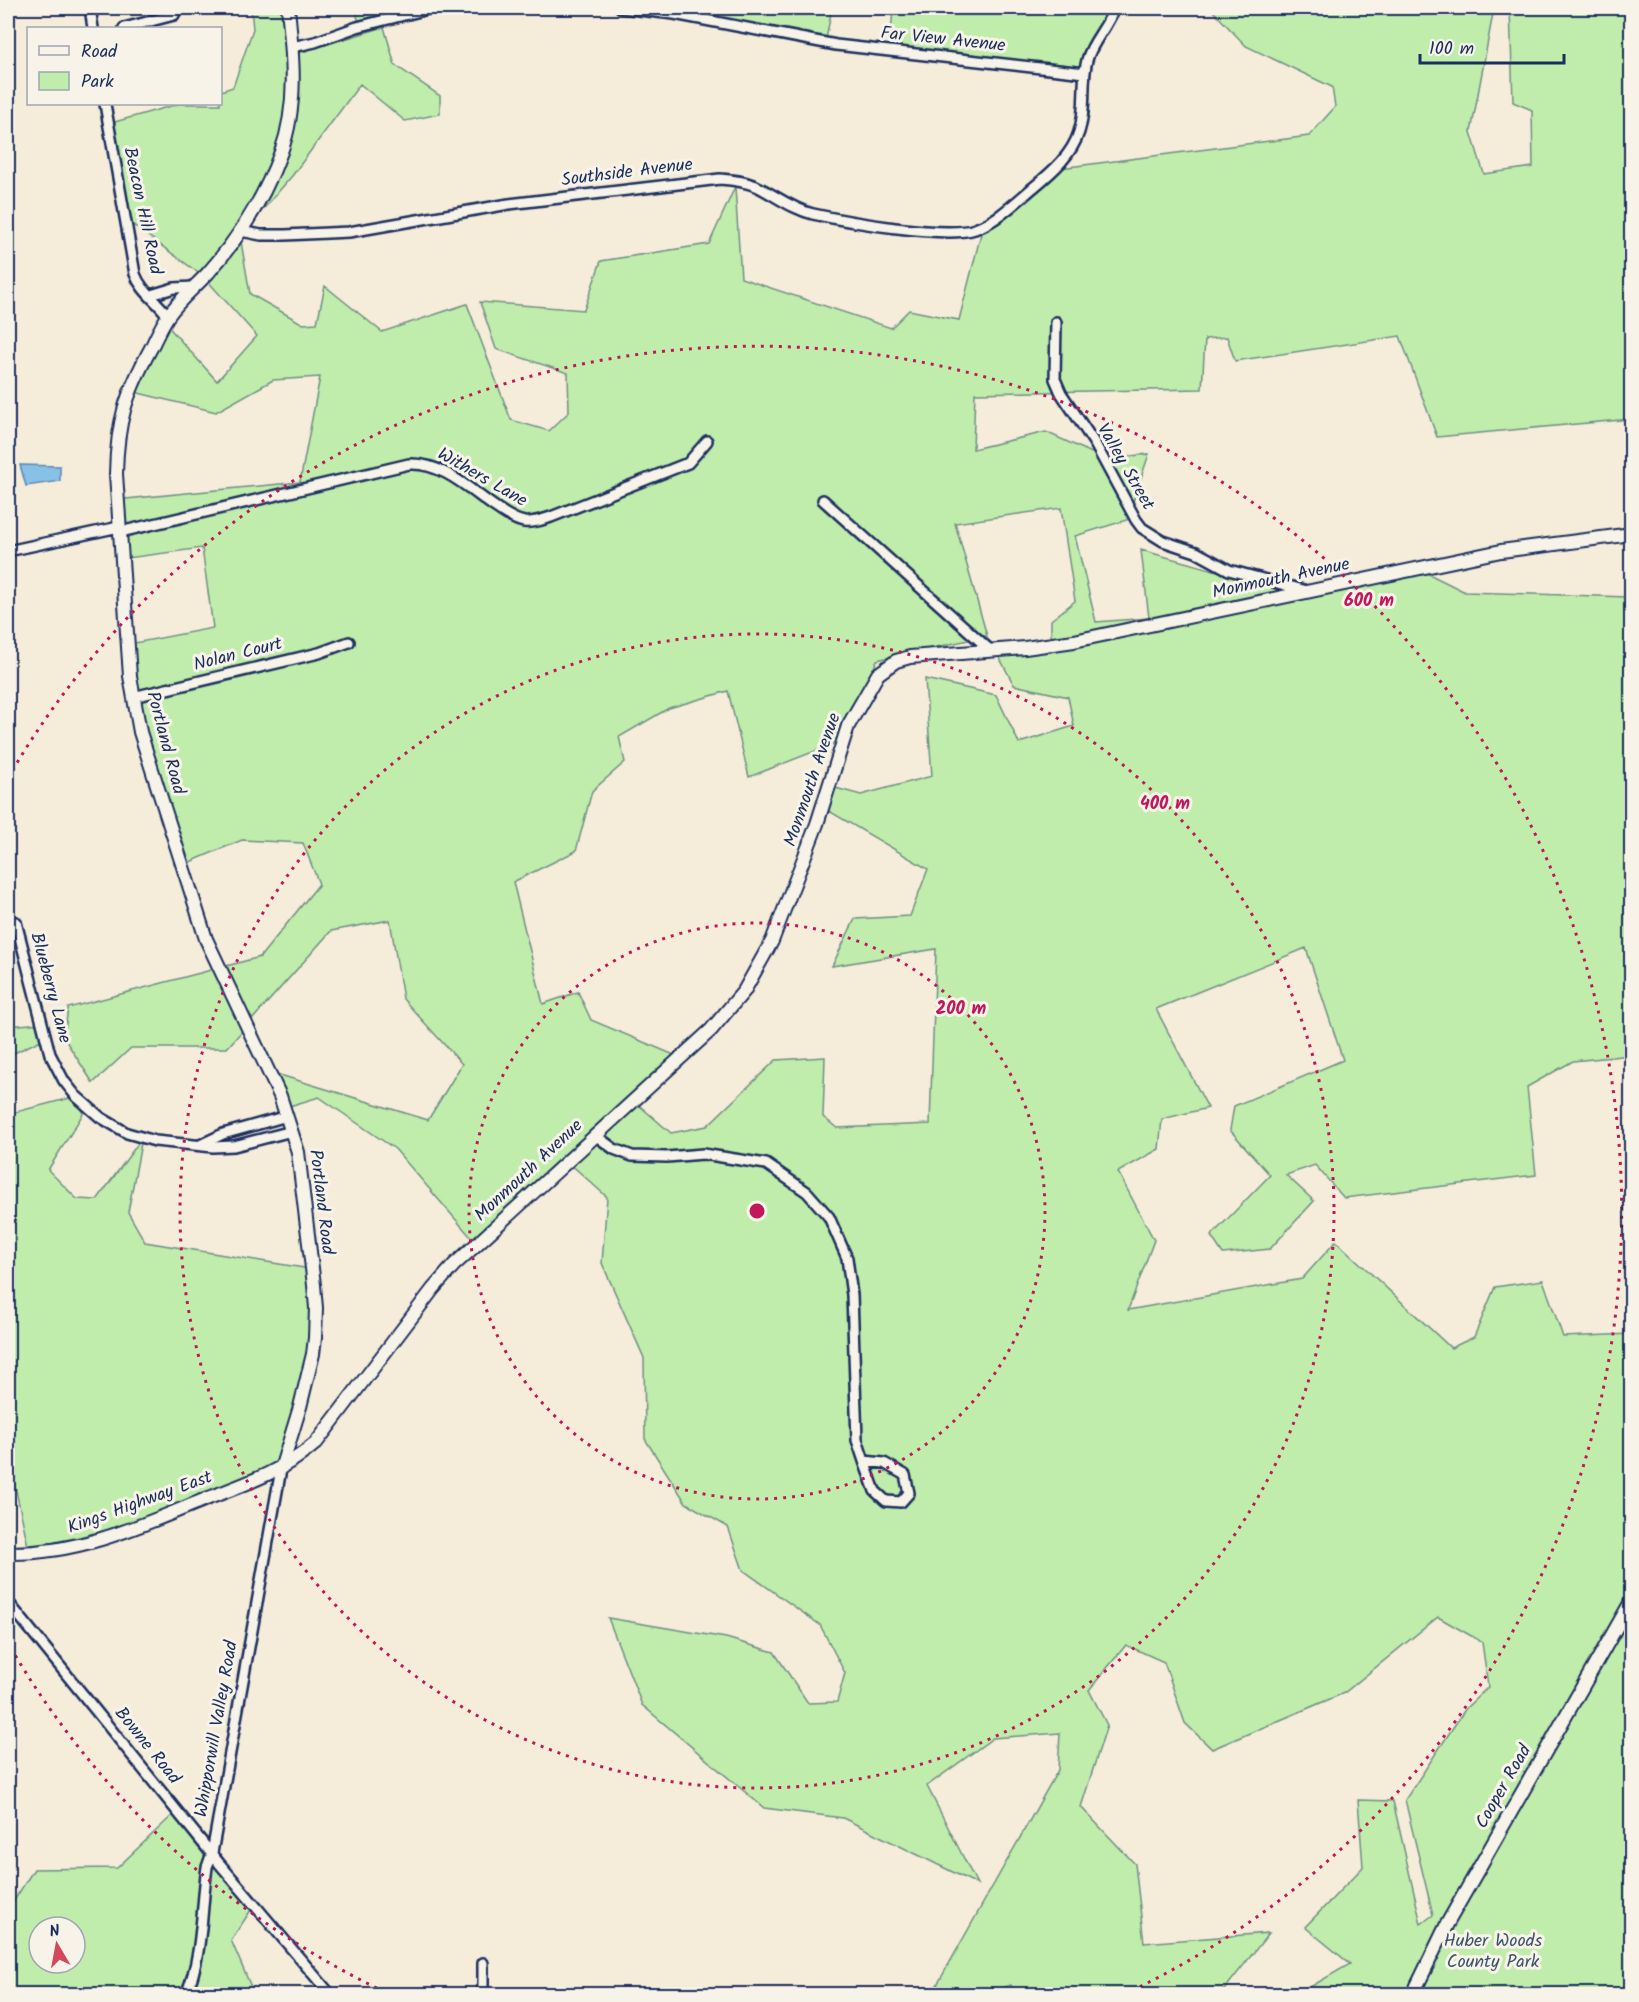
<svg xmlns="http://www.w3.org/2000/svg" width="1639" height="2002" font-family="Kalam,sans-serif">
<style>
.green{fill:#c0edab;stroke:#6e8e84;stroke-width:1.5;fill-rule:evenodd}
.water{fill:#87c2e6;stroke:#5c87b0;stroke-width:1.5}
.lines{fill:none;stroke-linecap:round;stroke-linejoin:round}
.minor-casing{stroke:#1b2f5e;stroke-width:14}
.tertiary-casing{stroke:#1b2f5e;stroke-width:16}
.minor{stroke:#f7f3e8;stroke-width:9}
.tertiary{stroke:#f7f3e8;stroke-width:12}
.ring{fill:none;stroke:#c2185b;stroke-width:3;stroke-dasharray:3 6}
.labels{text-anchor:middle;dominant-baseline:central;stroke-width:6;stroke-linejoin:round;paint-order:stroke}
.street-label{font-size:18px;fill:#1b2f5e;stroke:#f7f3e8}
.park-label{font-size:18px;fill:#3c556d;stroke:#f7f3e8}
.centre{fill:#c2185b;stroke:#f7f3e8;stroke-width:3}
.ring-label{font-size:18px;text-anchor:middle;font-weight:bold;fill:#c2185b;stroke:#f7f3e8;stroke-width:6;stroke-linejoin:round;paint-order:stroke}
</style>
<rect width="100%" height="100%" fill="#f6ecda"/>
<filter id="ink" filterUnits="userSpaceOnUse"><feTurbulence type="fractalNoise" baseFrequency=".0167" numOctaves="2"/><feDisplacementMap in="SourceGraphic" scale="12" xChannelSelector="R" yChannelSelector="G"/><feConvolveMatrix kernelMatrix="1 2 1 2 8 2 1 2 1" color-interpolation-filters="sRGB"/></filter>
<g filter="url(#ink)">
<path class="green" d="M251 8H288L292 55 384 27 395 65 440 96V114L405 121 360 84 292 176 240 236 250 294 303 324 317 323 325 286 382 332 467 304 511 420 549 431 569 412 568 373 496 349 480 302 584 310 601 261 709 244 735 187 741 278 891 328 909 310 959 320 983 226 1053 169 1309 136 1335 107 1332 87 1246 46 1212 10V8H1494L1471 132 1484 174 1533 167 1532 110 1513 102 1510 8H1631V419L1437 437 1400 336 1235 361 1227 337 1205 339 1202 389 975 393 973 449 1046 432 1105 459 1149 454 1127 520 1075 536 1096 622 1149 618 1141 550 1297 593 1415 567 1465 592 1629 597 1631 598V1055L1573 1061 1527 1087 1536 1175 1344 1198 1315 1165 1286 1175 1314 1201 1270 1249 1223 1254 1211 1236 1270 1175 1230 1130 1234 1106 1343 1060 1306 948 1156 1009 1208 1108 1162 1119 1159 1149 1118 1172 1154 1240 1128 1310 1302 1279 1336 1241 1451 1348 1474 1337 1495 1287 1543 1280 1563 1337 1631 1334V1994H1298L1350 1964 1305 1927 1363 1867 1358 1800 1393 1801 1421 1924 1433 1915 1405 1800 1466 1708 1488 1687 1482 1642 1438 1617 1344 1693 1212 1749 1185 1723 1164 1662 1126 1645 1089 1690 1107 1725 1081 1807 1135 1864 1144 1943 1269 1933 1221 1994H1015L1011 1985 986 1994H932L1058 1770 1060 1733 993 1738 927 1786 977 1884 843 1818 764 1808 642 1705 608 1618 726 1638 774 1652 808 1703 837 1702 845 1673 820 1625 743 1570 728 1527 686 1503 645 1439 644 1358 602 1263 607 1197 567 1161 476 1243 395 1149 319 1097 286 1107 270 1072 428 1120 462 1064 403 999 390 920 331 931 227 1048H131L93 1083 64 1038 68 1008 260 957 319 884 303 843 242 840 183 865 133 710 129 644 213 628 202 548 120 559 116 500 300 482 320 377 273 380 216 412 126 390 164 322 217 381 257 336 204 277 125 219 111 123 178 104H220L221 91 233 87 253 29ZM1061 508 1075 601 1051 620V641L995 649 1014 685 1068 697 1074 726 1019 743 996 695 925 679 932 776 861 795 828 786 822 807 928 869 910 916 855 919 832 966 936 949 930 1124 837 1128 823 1117 825 1057 776 1060 707 1126 671 1133 633 1100 679 1057 591 1020 578 992 543 1004 513 882 576 851 592 791 625 762 619 737 669 708 728 691 749 777 846 739 877 660 987 636 955 523Z
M355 8H421L359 23Z
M666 8H832L826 39 667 11Z
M893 8H1117L1088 69 890 49Z
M42 1023 43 1039 8 1056V1026Z
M78 1096 83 1114 48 1170 77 1199 97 1200 142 1138 128 1212 145 1242 316 1270 317 1348 279 1466 103 1540 30 1555 8 1454V1114Z
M179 1809 255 1904 231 1940 254 1994H8V1910L34 1869 117 1868ZM39 1927H75V1963H39Z"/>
<path class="water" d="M20 465 60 466V481L26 486Z"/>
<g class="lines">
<g class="minor-casing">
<path id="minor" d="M90 8 93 28
M621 8 674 14 836 45 1085 73
M124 28 174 15
M292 47 315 42 357 27 432 8
M105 104 135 274C141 291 158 302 168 316
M241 231 261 235H285L349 232 509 204 720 179C733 180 744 181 756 186 775 195 792 209 813 214 845 221 946 239 975 229 997 221 1016 202 1034 187 1052 172 1072 155 1079 132 1087 108 1081 83 1087 60 1092 41 1108 27 1114 8
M151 295 174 288 193 287
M1056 322 1055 379 1061 393 1095 444 1136 520 1142 528 1163 541 1196 552 1229 570 1307 591
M823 500 990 650
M120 532 409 464C442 462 469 489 495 507 504 513 513 520 524 522 533 523 542 520 551 517L688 463 707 441
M8 551 119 527
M133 697 319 653 349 642
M16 922 50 1054 64 1081 76 1096 100 1117 127 1133 155 1141 213 1147 234 1146 292 1131
M595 1135 614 1149 632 1156 667 1157 703 1154 766 1164 807 1192 829 1217 847 1258 852 1295 857 1440 865 1464 875 1491 886 1501 901 1502 909 1493 905 1475 884 1463 864 1461
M200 1145 223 1134 287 1116
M8 1602 219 1863 330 1994
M186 1994C203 1956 201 1909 207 1867L212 1853 281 1469
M483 1994V1963"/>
</g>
<g class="tertiary-casing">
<path id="tertiary" d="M281 1469 300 1407 313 1354 315 1338 316 1308 314 1285 298 1152 280 1096 206 939 140 732 130 676 116 474C117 421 126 394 151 348 156 338 161 326 168 316 179 300 195 287 208 273 239 238 265 196 281 152 298 105 293 56 288 8
M8 1553C80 1554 140 1526 206 1499 245 1484 284 1471 316 1443L433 1289 454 1265 711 1030 744 991 772 941 817 824 848 726 878 674 896 661 910 657 1025 648 1074 641 1501 551 1632 534
M1413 1994 1447 1924 1632 1600"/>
</g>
<use href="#minor" class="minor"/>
<use href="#tertiary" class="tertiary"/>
</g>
</g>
<g class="ring">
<circle cx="757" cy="1211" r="288"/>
<circle cx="757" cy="1211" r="577"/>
<path d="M385 1992A865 865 0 0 1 8 1643M8 778A865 865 0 1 1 1129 1992"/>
</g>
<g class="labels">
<g class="street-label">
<text transform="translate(943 40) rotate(6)">Far View Avenue</text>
<text transform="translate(627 173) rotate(-7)">Southside Avenue</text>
<text transform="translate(142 211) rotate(78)">Beacon Hill Road</text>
<text transform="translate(1125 467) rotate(60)">Valley Street</text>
<text transform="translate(482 478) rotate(30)">Withers Lane</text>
<text transform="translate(1281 579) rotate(-12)">Monmouth Avenue</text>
<text transform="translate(238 655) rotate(-14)">Nolan Court</text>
<text transform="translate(165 743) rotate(75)">Portland Road</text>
<text transform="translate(813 780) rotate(-71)">Monmouth Avenue</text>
<text transform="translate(50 988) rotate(75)">Blueberry Lane</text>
<text transform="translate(529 1171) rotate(-43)">Monmouth Avenue</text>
<text transform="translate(321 1202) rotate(83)">Portland Road</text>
<text transform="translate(140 1503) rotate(-20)">Kings Highway East</text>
<text transform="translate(217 1729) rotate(-80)">Whipporwill Valley Road</text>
<text transform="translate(147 1746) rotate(51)">Bowne Road</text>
<text transform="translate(1504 1787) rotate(-60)">Cooper Road</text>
</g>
<g class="park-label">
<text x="1493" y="1941">Huber Woods<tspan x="1493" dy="21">County Park</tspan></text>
</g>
</g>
<circle cx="757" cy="1211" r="9" class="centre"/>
<g class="ring-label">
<text x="1369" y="606">600 m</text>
<text x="1165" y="809">400 m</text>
<text x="961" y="1014">200 m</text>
</g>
<rect width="1639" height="2002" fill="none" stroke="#f7f3e8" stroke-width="30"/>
<rect x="15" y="15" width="1609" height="1972" fill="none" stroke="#1b2f5e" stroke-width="2" filter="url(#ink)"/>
<rect x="27" y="27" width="195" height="78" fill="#f7f3e8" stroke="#9fa5b1" stroke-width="1.5"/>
<rect x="39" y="46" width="30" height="9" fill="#f7f3e8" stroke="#9fa5b1" stroke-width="1.5"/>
<text x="81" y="57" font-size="18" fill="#1b2f5e">Road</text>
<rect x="39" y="72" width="30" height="18" fill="#c0edab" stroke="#9fa5b1" stroke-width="1.5"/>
<text x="81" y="87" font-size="18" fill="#1b2f5e">Park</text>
<g transform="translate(57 1945) rotate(350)"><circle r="28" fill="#f7f3e8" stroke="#9fa5b1" stroke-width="1.5"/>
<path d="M0-4.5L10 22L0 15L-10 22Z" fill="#d1495b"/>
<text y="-9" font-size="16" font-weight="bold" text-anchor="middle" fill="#1b2f5e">N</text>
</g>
<path d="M1420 54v9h144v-9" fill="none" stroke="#1b2f5e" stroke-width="3"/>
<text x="1429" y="54" font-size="18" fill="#1b2f5e" stroke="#f7f3e8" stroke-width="4.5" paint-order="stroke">100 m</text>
</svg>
